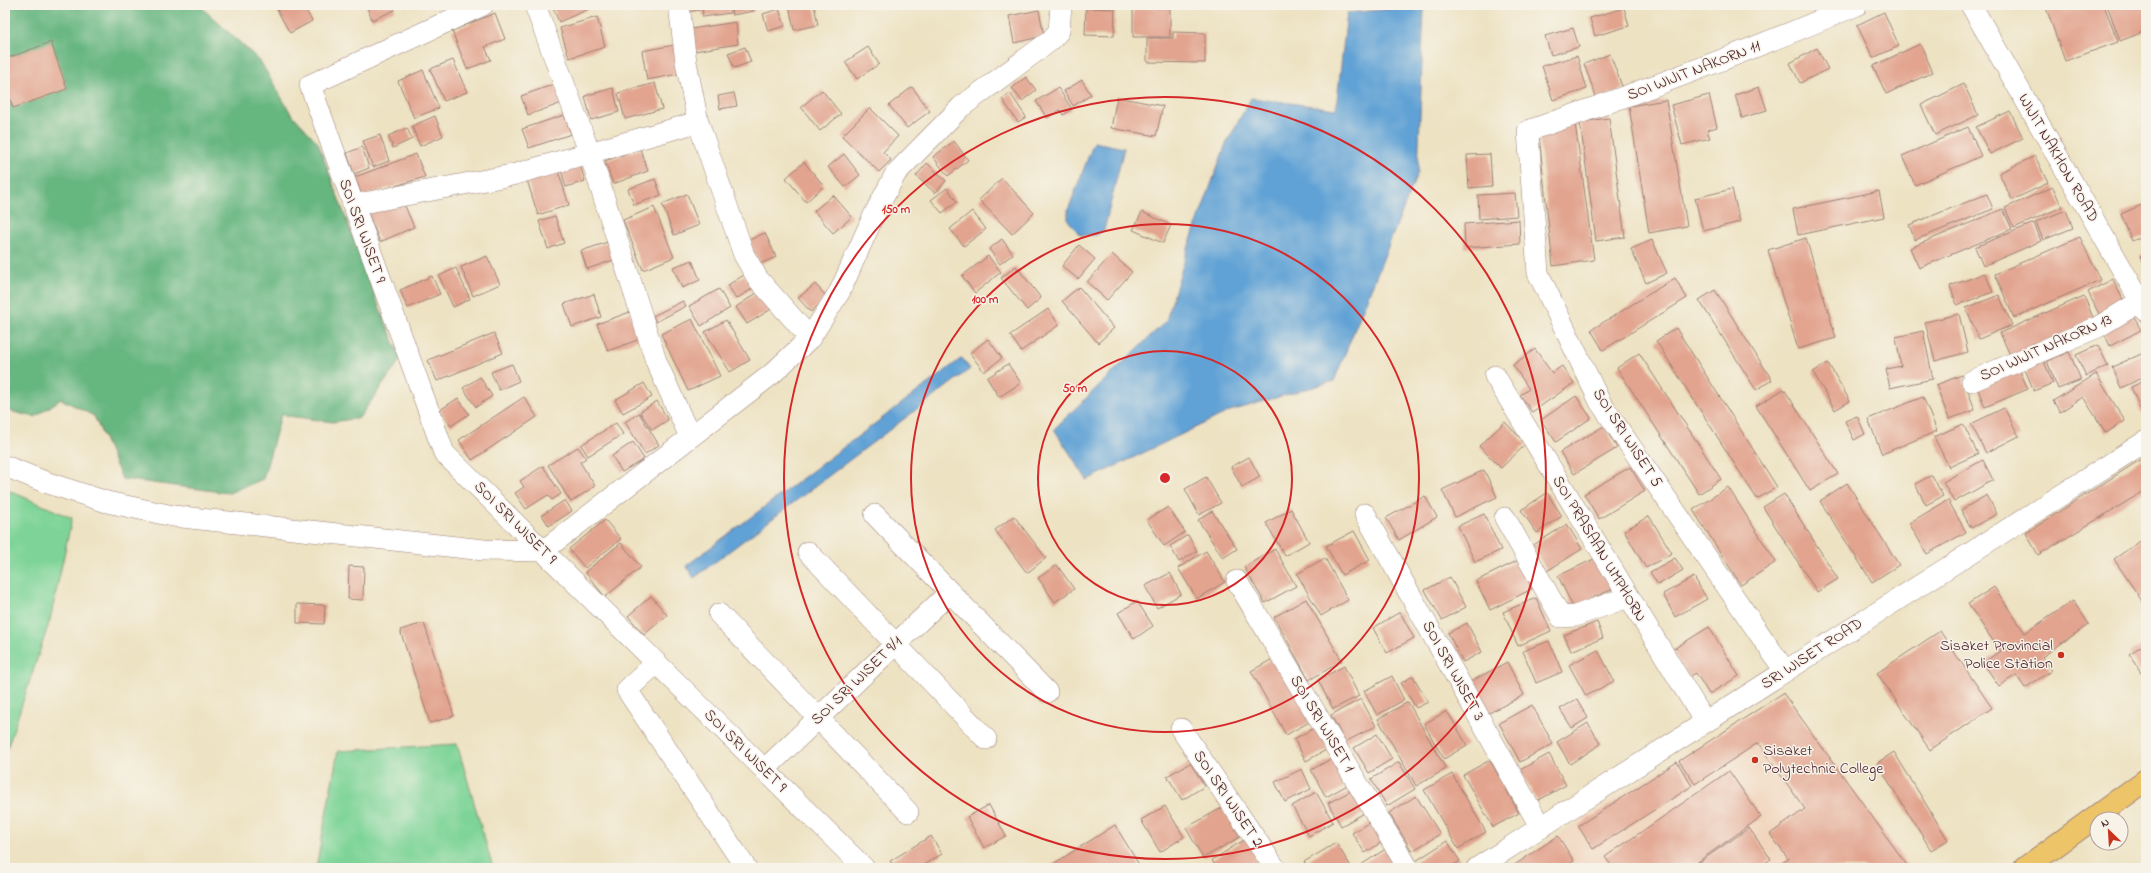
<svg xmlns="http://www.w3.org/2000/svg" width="2151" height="873" font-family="'Indie Flower',sans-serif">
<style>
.built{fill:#f1d5bd}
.green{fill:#7ed498;stroke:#647a62}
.forest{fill:#66b680;stroke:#586a56}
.water{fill:#61a2d5;stroke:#566080}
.building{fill:#e2a48f}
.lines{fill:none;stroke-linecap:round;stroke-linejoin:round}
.minor-casing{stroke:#9c8076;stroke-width:22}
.major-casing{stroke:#9c8076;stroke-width:24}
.minor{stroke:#fff;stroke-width:21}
.major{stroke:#eec469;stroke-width:22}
.ring{fill:none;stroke:#d62828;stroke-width:2}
.poi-dot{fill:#c8321e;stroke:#f7f3e8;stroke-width:1.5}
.labels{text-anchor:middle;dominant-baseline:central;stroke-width:3;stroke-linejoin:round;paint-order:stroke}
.street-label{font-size:16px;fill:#4a1f2b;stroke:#f7f3e8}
.poi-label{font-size:16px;fill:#4a1f2b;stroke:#f7f3e8;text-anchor:end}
.centre{fill:#d62828;stroke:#f7f3e8;stroke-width:2}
.ring-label{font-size:12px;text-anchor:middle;font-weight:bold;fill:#d62828;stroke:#f7f3e8;stroke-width:3;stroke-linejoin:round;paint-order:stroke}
</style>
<rect width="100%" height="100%" fill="#f7f3e8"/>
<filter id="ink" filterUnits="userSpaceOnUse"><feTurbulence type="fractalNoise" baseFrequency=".025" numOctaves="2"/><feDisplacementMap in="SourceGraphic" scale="8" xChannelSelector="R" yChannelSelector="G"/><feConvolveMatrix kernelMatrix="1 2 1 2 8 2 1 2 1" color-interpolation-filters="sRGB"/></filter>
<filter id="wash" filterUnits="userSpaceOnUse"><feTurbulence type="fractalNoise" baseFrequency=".012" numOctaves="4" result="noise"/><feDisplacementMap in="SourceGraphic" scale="16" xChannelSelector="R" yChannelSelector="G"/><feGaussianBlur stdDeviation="0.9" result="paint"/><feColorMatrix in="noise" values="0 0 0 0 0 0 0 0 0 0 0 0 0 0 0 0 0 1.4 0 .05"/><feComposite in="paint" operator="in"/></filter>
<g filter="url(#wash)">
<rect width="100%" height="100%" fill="#ede2c2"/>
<path class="built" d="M1783 691 1912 868H1508L1568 829Z"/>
<path class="green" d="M5 489 72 518 50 620 5 755Z
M457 744 493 868H316L338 751Z"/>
<path class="forest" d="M5 5H199L260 61 290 112 318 143 374 294 401 359 359 418 333 422 281 415 263 479 229 493 122 479 94 416 61 399 35 417 5 410Z"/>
<path class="water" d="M1424 6 1418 172 1334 381 1230 411 1087 480 1054 429 1166 321 1188 248 1225 146 1251 98 1336 109 1347 13Z
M1094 142 1124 148 1104 230 1096 235H1080L1068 220V210Z
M962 358 970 369 694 578 686 566Z"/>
<g id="blocks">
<path class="building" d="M286 5H303L312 21 290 33 277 10Z
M366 5H393L395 10 372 20Z
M552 5H590L591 8 559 22Z
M686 5H699L700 10 687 12Z
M702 5H729L730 13 703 17Z
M730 5H754V11L732 15Z
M789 5H814L818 25 794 30Z
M992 5H1014V6L993 8Z
M2045 5H2104L2118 42 2065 61Z
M2107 5H2146V31L2120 41Z
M1086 8 1115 9 1114 36 1085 35Z
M1133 8H1170V37H1133Z
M1624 8 1629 26 1595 36 1590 18Z
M779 9 785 26 768 31 763 14Z
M1039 10 1044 36 1014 43 1009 16Z
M1884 12 1899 46 1873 58 1857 25Z
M495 13 505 39 485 47 491 60 467 69 452 31Z
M597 17 605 47 569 58 560 28Z
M736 22 738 44 694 51 691 29Z
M1573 28 1579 47 1551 55 1545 36Z
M1173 32 1205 33V63L1147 62V38H1173Z
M51 42 67 89 13 108 5 84V59Z
M1920 44 1933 72 1886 94 1873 66Z
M674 45 679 74 647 80 642 51Z
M745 47 751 62 734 68 728 53Z
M868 47 879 64 857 79 845 62Z
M1817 48 1828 69 1800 83 1790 63Z
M1610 54 1623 89 1597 99 1584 64Z
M1577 56 1587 89 1553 100 1542 66Z
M453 60 467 92 444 101 430 69Z
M423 70 439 108 414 118 398 81Z
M1026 77 1036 90 1022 101 1012 88Z
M1082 80 1091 95 1073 106 1064 91Z
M655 83 662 109 625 119 618 93Z
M555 84 562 103 528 115 521 96Z
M1964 84 1978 115 1935 135 1921 105Z
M912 87 930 111 907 128 889 105Z
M1759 87 1767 110 1742 118 1735 95Z
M613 88 619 112 591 120 585 96Z
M1058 88 1072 109 1063 115 1060 110 1047 118 1036 101Z
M822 90 841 114 820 131 801 107Z
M734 93 737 106 720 109 718 96Z
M1010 93 1026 117 1018 122 1002 99Z
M1709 95 1717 127 1707 130 1710 138 1682 145 1671 105Z
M1117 97 1163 106 1156 136 1111 128Z
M1666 100 1687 226 1649 233 1629 106Z
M870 108 898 136 883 152 891 160 879 172 842 136Z
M2010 111 2023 138 1990 154 1976 127Z
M564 115 571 134 529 148 522 129Z
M435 116 443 136 420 146 412 126Z
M1609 118 1625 237 1596 241 1580 122Z
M1575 123 1594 260 1553 266 1539 136Z
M1968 127 1981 156 1915 185 1902 156Z
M407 128 412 139 393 148 388 136Z
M380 135 389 161 373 167 363 141Z
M954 141 968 160 948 176 933 157Z
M362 147 369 168 354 174 347 153Z
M640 149 648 171 613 184 605 161Z
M416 154 425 177 362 196 355 177Z
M844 154 860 175 845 187 828 167Z
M1490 154 1492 186 1469 188 1467 155Z
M2035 156 2048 183 2012 200 1999 173Z
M804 162 824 186 806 202 786 178Z
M927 163 946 181 935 193 916 176Z
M580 164 585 181 566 187 561 170Z
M558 170 569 205 538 215 527 180Z
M1002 178 1034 213 1012 234 979 200Z
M655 179 661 195 634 205 628 189Z
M2053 187 2062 207 2014 228 2005 208Z
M947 188 957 202 942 213 931 200Z
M1732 189 1740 222 1703 231 1695 198Z
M1879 191 1884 217 1798 235 1793 209Z
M1515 193 1517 216 1479 219 1478 195Z
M687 194 699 225 674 235 662 204Z
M1987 194 1993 209 1915 240 1909 225Z
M833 195 852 217 833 233 814 211Z
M402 199 414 227 380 242 368 213Z
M2146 203V235L2132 241 2121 214Z
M654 207 674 257 643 270 623 220Z
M2003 209 2012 229 1919 268 1910 248Z
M2066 210 2073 228 2043 240 2036 222Z
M972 211 986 229 964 246 950 229Z
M1142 212 1171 225 1163 243 1133 230Z
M555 216 564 243 548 249 539 221Z
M1519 220 1520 244 1465 248 1464 224Z
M2034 223 2041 241 1983 266 1975 247Z
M765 233 776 257 760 264 749 240Z
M2080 237 2100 280 2014 318 1995 274Z
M1806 238 1836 338 1798 349 1768 250Z
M1002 239 1013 254 1000 264 989 249Z
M1652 240 1667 273 1646 283 1631 249Z
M608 242 614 260 587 269 581 251Z
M1079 245 1095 259 1078 279 1062 266Z
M2146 252V268L2140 256Z
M1112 254 1132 272 1107 300 1087 282Z
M487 256 500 284 473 296 461 267Z
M988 256 1001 272 975 293 962 276Z
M692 260 700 280 682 288 673 267Z
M1016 266 1041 298 1027 310 1001 278Z
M456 268 470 299 453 307 439 276Z
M1985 273 1993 292 1957 305 1950 286Z
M744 275 752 289 736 299 728 285Z
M432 276 440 294 408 308 400 290Z
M1675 278 1687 298 1603 350 1591 330Z
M2113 279 2126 306 2101 318 2088 292Z
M815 284 827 297 811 312 798 298Z
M1079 287 1114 328 1098 343 1062 301Z
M719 289 730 308 701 326 689 306Z
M761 290 773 308 747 324 736 307Z
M1715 290 1772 380 1756 390 1699 300Z
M594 294 601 317 572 327 564 304Z
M1999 295 2012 325 1979 339 1966 308Z
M2084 296 2094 320 2011 357 2000 333Z
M683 301 686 306 656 322 653 316Z
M1048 309 1059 325 1021 351 1010 335Z
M630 312 640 339 608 351 597 324Z
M1959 314 1968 352 1935 361 1925 322Z
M2132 314 2141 330 2110 346 2102 329Z
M692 319 720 376 688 391 661 334Z
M726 320 750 360 730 372 705 332Z
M1676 328 1777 487 1757 499 1656 341Z
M1923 331 1933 379 1890 388 1886 369 1901 366 1896 337Z
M494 333 503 353 437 381 428 360Z
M988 339 1002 358 984 372 970 353Z
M2098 345 2108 366 2086 376 2076 355Z
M1535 349 1552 373 1562 366 1574 383 1532 412 1520 395 1529 389 1513 365Z
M2069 352 2081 380 2058 389 2047 361Z
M2146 352V376L2121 388 2112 367Z
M1639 353 1721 479 1699 494 1617 368Z
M2043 359 2053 383 2034 391 2024 367Z
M1828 363 1850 401 1835 410 1813 372Z
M512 364 519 381 499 390 491 372Z
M1008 364 1021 383 999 397 987 378Z
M2019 369 2028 389 1985 407 1977 387Z
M2096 374 2125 421 2106 433 2083 397 2060 412 2053 401Z
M1962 375 1975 410 1949 419 1936 385Z
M480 377 492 396 476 407 463 388Z
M2146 380V414L2143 415 2131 387Z
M644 383 652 397 623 413 615 400Z
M1784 389 1838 474 1810 491 1756 406Z
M1576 396 1591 418 1556 442 1541 420Z
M524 397 537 417 472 460 459 440Z
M1923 397 1937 431 1882 454 1868 419Z
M458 398 469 414 451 426 440 410Z
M657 401 668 420 652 430 640 412Z
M2004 408 2019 436 1986 453 1971 424Z
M639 413 659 445 645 454 625 422Z
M1857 416 1865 434 1854 440 1845 421Z
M1505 422 1526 444 1501 468 1479 446Z
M616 423 623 434 588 456 581 445Z
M1963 424 1978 454 1949 467 1934 437Z
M1604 426 1617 448 1574 474 1560 452Z
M633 442 644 459 622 472 612 456Z
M578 447 586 458 580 462 595 486 571 502 548 465Z
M2146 456V490L2038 555 2026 533Z
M1249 457 1260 477 1242 487 1231 467Z
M1983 460 1993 480 1954 502 1943 482Z
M543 466 561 494 552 500 548 495 526 509 515 493 524 487 520 481Z
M1630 467 1645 491 1599 519 1584 494Z
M1484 470 1497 497 1455 517 1442 490Z
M1932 475 1943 496 1926 505 1915 484Z
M1206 477 1221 503 1199 515 1185 489Z
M1847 483 1899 565 1872 582 1820 501Z
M1728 487 1776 562 1741 585 1693 510Z
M1547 493 1562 516 1537 533 1521 510Z
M1784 494 1838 579 1817 592 1763 507Z
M1987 495 1997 514 1971 528 1961 510Z
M1425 496 1437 517 1399 540 1386 518Z
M565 500 572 511 549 526 542 515Z
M1948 500 1966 532 1927 554 1909 523Z
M1168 507 1185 532 1164 546 1147 520Z
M1291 509 1309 542 1285 556 1266 523Z
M1212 511 1237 549 1223 558 1198 520Z
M1484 514 1501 550 1475 562 1458 526Z
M1014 516 1046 558 1027 573 995 530Z
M1649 516 1672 553 1646 568 1624 531Z
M605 520 621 539 585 568 569 549Z
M1567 524 1582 549 1547 571 1532 546Z
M1354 531 1370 560 1342 575 1326 546Z
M1188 535 1197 551 1179 562 1170 546Z
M2142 540 2146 545V602L2144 604 2114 559Z
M621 543 641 567 605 597 585 572Z
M1275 549 1296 586 1265 603 1244 567Z
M1206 551 1225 582 1197 599 1178 568Z
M1598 557 1613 589 1573 607 1558 576Z
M1325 558 1348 600 1321 616 1297 574Z
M1675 558 1683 570 1658 585 1650 572Z
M1519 560 1532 589 1490 610 1476 581Z
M1057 565 1074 589 1055 602 1038 578Z
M349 566 364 567 363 600 348 599Z
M1170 573 1181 594 1157 608 1145 586Z
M1450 577 1466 607 1442 620 1425 590Z
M1694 577 1707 599 1675 617 1663 594Z
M1994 587 2025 633 2073 601 2089 624 2042 657 2051 671 2025 688 2016 675 1999 686 1983 663 2000 651 1968 604Z
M651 596 667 615 644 635 628 616Z
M1536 598 1551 631 1518 646 1503 612Z
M1306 599 1342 661 1309 680 1274 617Z
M1137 601 1153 626 1134 639 1118 613Z
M297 604 325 605 324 624 297 623Z
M1400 612 1414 638 1387 653 1373 628Z
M1597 622 1603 638 1571 651 1564 635Z
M424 623 454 716 430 723 400 630Z
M1467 623 1482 652 1463 662 1448 633Z
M1709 627 1739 676 1709 694 1696 673 1689 677 1672 650Z
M1940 631 1992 708 1930 750 1877 673Z
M1549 641 1562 672 1536 683 1523 651Z
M2146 643V679L2129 654Z
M1598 650 1614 681 1586 696 1569 665Z
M1278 656 1313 720 1286 735 1251 671Z
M1507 662 1524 695 1485 715 1468 683Z
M1344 666 1359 696 1333 709 1318 680Z
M1392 676 1404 700 1377 715 1364 691Z
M1413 676 1428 702 1416 708 1401 683Z
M1783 693 1861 801 1909 868H1775L1788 859 1770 834 1805 809 1758 743 1695 784 1679 761Z
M1361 699 1376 726 1345 742 1331 715Z
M1577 699 1588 718 1572 728 1560 709Z
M1408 702 1446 769 1416 786 1378 719Z
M1532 705 1553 744 1520 762 1499 723Z
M1447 711 1467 745 1444 759 1424 724Z
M1588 723 1601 744 1570 764 1557 742Z
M1316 727 1328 749 1306 761 1294 739Z
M1377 734 1392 759 1369 773 1354 748Z
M1894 752 1948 840 1931 850 1877 763Z
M1549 754 1566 785 1537 801 1520 770Z
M1336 756 1351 783 1326 797 1311 770Z
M1490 760 1519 813 1493 827 1463 775Z
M1399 762 1415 789 1387 806 1371 779Z
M1677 762 1692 786 1593 849 1578 826Z
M1190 763 1205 786 1182 800 1167 776Z
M1302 769 1311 789 1285 802 1275 782Z
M1729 771 1761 817 1689 868H1613L1605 857Z
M1452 774 1486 832 1458 849 1424 790Z
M1355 789 1368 811 1341 826 1328 803Z
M1316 792 1333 822 1309 836 1292 806Z
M1416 796 1440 834 1412 851 1389 813Z
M989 805 1006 836 984 848 967 817Z
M1165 806 1184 837 1160 852 1141 820Z
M1223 807 1240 837 1203 858 1186 828Z
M1370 822 1382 842 1365 853 1352 833Z
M1115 825 1141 868H1047Z
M1749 828 1771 859 1758 868H1691Z
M931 836 942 854 918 868H895L890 861Z
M1558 836 1574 861 1564 868H1510Z
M1247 838 1265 868H1216L1212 860Z
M1447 841 1460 861 1449 868H1421L1416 861Z
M1336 843 1352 868H1308L1304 862Z
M1387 848 1400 868H1363L1361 865Z"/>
</g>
</g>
<g filter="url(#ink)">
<use href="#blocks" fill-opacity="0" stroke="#9c8076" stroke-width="1"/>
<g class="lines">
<g class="minor-casing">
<path id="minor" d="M483 5 310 85 444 453 864 868
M535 5 590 154 656 361 690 437
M679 5 686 62 698 122 744 255 758 279 810 338
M1971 5 2146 311
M353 205 512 175 698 122
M1495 376 1705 722
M1972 381 2098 327 2141 301
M5 466 45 482 107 502 173 516 484 550 543 551 772 374 810 338 840 291 874 215 896 173 961 107 1050 41 1059 31 1061 5
M1365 514 1541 828
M875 515 1047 692
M1505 518 1561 617 1575 616 1628 597
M808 552 986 739
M1237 581 1408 868
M719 614 908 812
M656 663 627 690 746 868
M1785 671 1600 402 1538 273 1528 131C1639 93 1749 51 1857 5
M1181 729 1275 868
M764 770 950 592
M1477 868 2146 441"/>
</g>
<g class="major-casing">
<path id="major" d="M2025 868 2146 780"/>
</g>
<use href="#minor" class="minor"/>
<use href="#major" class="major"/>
</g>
</g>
<g class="ring">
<circle cx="1165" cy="478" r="127"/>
<circle cx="1165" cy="478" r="254"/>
<circle cx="1165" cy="478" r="381"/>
</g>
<g class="poi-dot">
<circle cx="2061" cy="655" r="4"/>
<circle cx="1755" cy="760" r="4"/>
</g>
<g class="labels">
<g class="street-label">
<text transform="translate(1694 71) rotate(-21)">SOI WIJIT NAKORN 11</text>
<text transform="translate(2058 158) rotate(60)">WIJIT NAKHON ROAD</text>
<text transform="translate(362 231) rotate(70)">SOI SRI WISET 9</text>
<text transform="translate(2046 348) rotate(-24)">SOI WIJIT NAKORN 13</text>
<text transform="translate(1627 438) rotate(57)">SOI SRI WISET 5</text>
<text transform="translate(515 523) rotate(45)">SOI SRI WISET 9</text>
<text transform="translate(1599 549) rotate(59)">SOI PRASAAN UMPHORN</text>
<text transform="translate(1812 654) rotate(-33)">SRI WISET ROAD</text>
<text transform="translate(1453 671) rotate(61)">SOI SRI WISET 3</text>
<text transform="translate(857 681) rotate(-44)">SOI SRI WISET 9/1</text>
<text transform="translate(1322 724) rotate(59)">SOI SRI WISET 1</text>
<text transform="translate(745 751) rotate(45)">SOI SRI WISET 9</text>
<text transform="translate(1228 799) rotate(56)">SOI SRI WISET 2</text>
</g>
<g class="poi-label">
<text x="2053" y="646">Sisaket Provincial<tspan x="2053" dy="18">Police Station</tspan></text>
<text x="1763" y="751" text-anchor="start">Sisaket<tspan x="1763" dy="18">Polytechnic College</tspan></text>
</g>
</g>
<circle cx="1165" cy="478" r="6" class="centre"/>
<g class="ring-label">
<text x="896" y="213">150 m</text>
<text x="985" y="303">100 m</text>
<text x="1075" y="392">50 m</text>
</g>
<rect width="2151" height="873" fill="none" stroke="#f7f3e8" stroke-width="20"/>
<g transform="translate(2109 831) rotate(335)"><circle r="19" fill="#f7f3e8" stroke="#b29e9c"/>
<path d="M0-3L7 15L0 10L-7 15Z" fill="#c8321e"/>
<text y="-6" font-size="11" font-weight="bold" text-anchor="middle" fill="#4a1f2b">N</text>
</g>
</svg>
